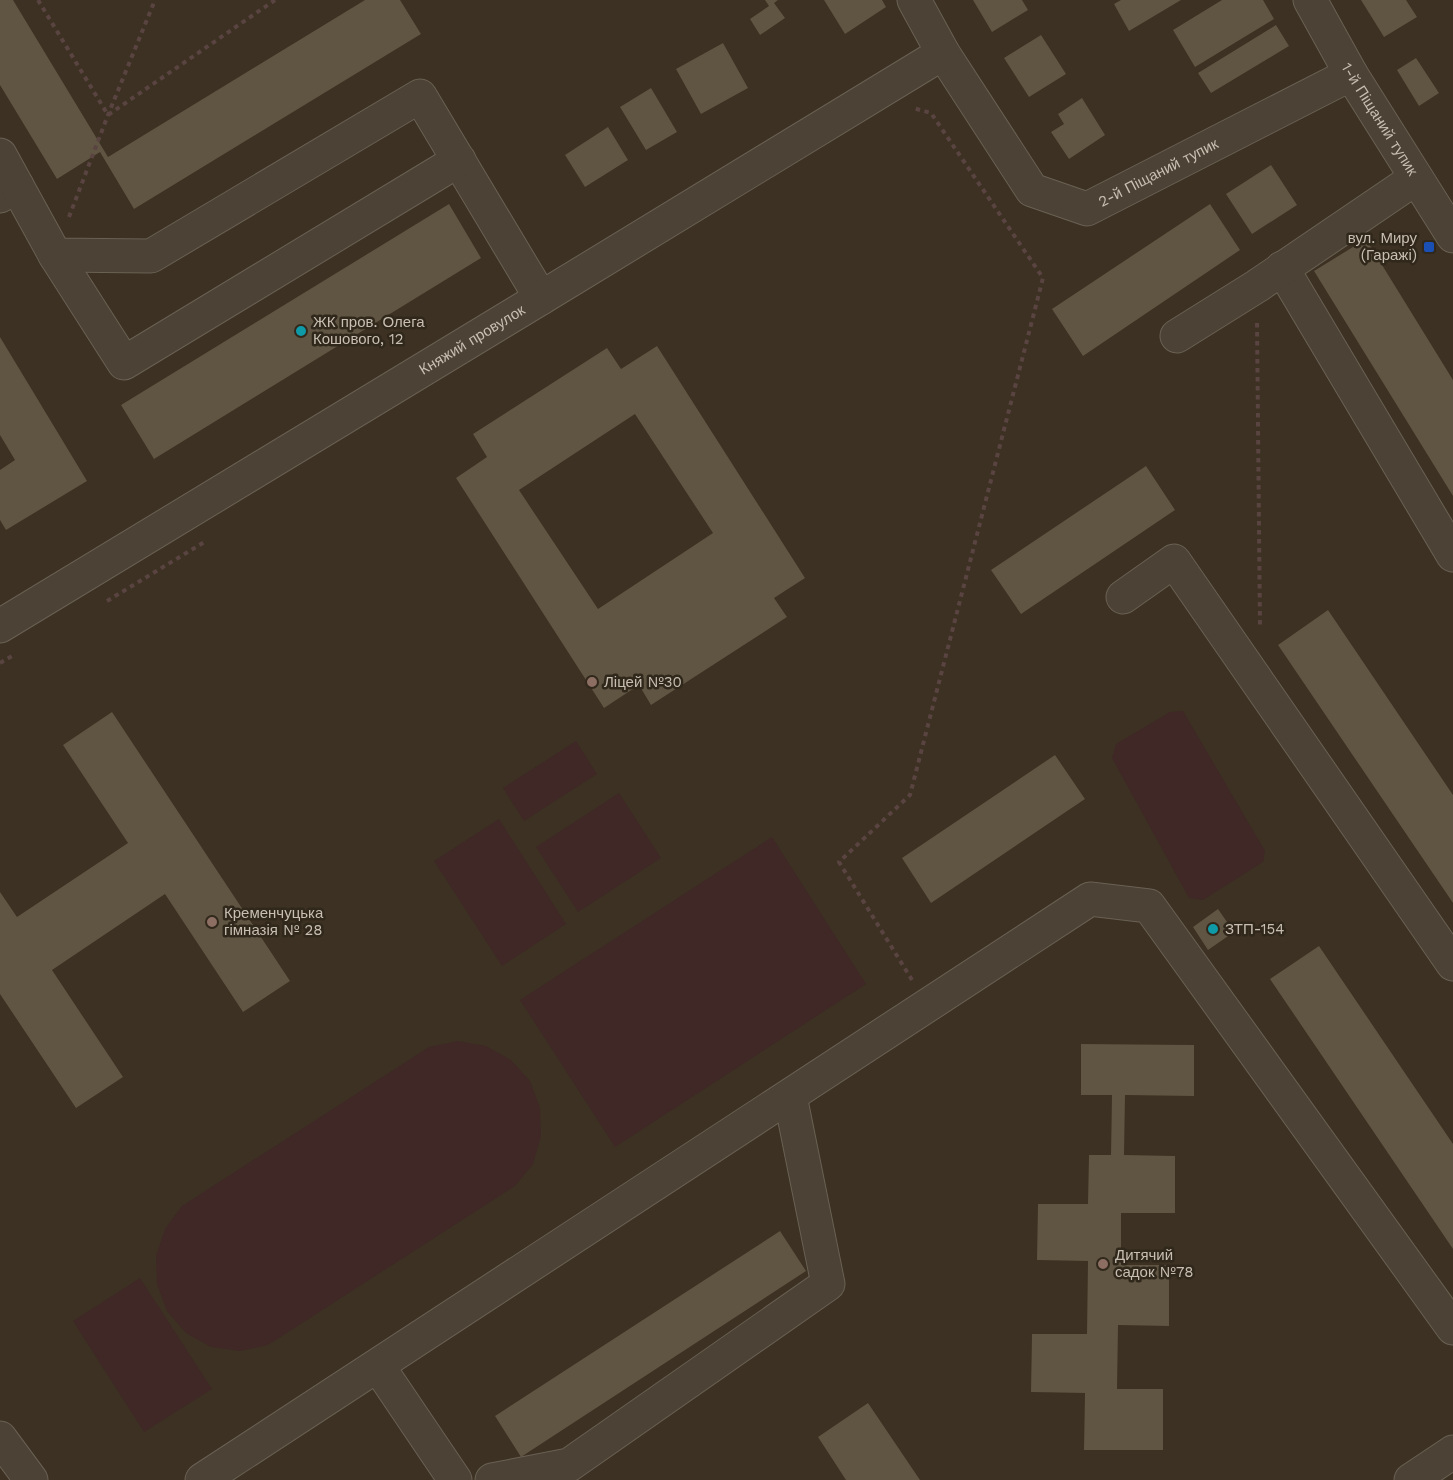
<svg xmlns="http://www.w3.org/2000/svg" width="1453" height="1480" font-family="'Work Sans',sans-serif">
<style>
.green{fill:#3f2826}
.building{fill:#605543;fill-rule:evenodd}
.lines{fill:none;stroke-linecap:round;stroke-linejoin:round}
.minor-casing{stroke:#6a6154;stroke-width:35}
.path{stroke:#5a4442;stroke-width:4;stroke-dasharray:4.5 4.5;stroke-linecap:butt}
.minor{stroke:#4c4336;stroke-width:33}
.transit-dot{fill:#1a4fb4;stroke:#31281c;stroke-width:2}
.culture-dot{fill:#0f9aa8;stroke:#31281c;stroke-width:2}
.education-dot{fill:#8d6e63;stroke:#31281c;stroke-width:2}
.labels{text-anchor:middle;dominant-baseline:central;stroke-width:5;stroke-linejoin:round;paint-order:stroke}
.street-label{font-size:15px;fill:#c8bfb2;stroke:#31281c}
.poi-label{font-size:15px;fill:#c8bfb2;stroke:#31281c;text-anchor:start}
</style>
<rect width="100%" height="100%" fill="#3c3122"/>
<path class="green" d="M1183 711 1265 851 1263 862 1203 900 1189 898 1112 758 1116 744 1170 712Z
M576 741 597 774 524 821 503 788Z
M619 793 661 858 578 912 536 847Z
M499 819 566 924 502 966 434 861Z
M772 837 866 984 615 1147 520 1000Z
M458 1041 486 1046 511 1060 530 1081 540 1108 541 1136 533 1164 515 1186 268 1345 240 1351 211 1347 186 1333 167 1311 157 1284 156 1256 165 1229 182 1206 429 1047Z
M140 1278 212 1389 144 1432 73 1321Z"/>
<path class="building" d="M0 0H13L108 157 365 0H400L421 34 134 209 100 152 57 179 0 85Z
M765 0H778L774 3 785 18 760 35 750 19 769 6Z
M824 0H882L886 7 845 34Z
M973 0H1022L1028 10 992 32Z
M1121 0H1181L1129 31 1114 4Z
M1222 0H1263L1274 19 1195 67 1173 30Z
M1361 0H1406L1417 17 1384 37Z
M1276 25 1289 46 1211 93 1198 73Z
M1041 35 1066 74 1029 97 1004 58Z
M723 43 748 88 701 114 676 69Z
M1416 58 1439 93 1419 106 1397 70Z
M651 88 677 132 646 150 620 107Z
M1082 98 1105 135 1069 159 1051 132 1064 124 1058 114Z
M608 127 628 160 585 187 565 155Z
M1271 165 1297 205 1252 234 1226 194Z
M449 204 481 258 154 459 121 405Z
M1210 204 1240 250 1083 356 1052 309Z
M1366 239 1453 380V496L1314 271Z
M0 337 87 481 6 530 0 520V470L15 460 0 435Z
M657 346 805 578 774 598 787 617 651 705 639 685 604 708 456 478 487 457 473 434 607 348 621 369ZM635 414 713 533 598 609 519 490Z
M1146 466 1175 510 1021 614 991 570Z
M1328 610 1453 795V903L1278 645Z
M112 712 290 981 243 1012 165 894 52 970 123 1077 76 1108 0 994V892L17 917 128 843 63 745Z
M1055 755 1085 799 931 903 902 858Z
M1218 909 1234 932 1208 950 1193 927Z
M1319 946 1453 1144V1249L1270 979Z
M1081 1044 1194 1045V1096L1125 1095 1124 1155 1175 1156V1213H1121V1265H1169V1326L1118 1325 1117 1389H1163V1450H1084L1085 1393 1031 1392 1032 1334H1087L1088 1261 1037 1260 1038 1204H1088L1089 1155H1111L1112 1095H1081Z
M780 1231 806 1271 521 1457 495 1416Z
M868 1403 920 1480H846L818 1437Z"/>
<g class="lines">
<g class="minor-casing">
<g id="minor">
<path id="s1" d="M914 0 943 53 1032 190 1087 209 1351 74"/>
<path id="s2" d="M1310 0 1351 74 1453 236"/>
<path d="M0 155 17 186 0 196"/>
<path d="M17 186 55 255 151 256 420 96 541 298"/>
<path d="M55 255 124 363 459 160"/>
<path d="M1282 268 1453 555"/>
<path d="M1177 336 1257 286 1416 178"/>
<path d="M1123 597 1174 561 1453 964"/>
<path id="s3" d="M0 626 541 298 943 53"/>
<path d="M378 1366 455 1480"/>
<path d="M0 1438 31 1480"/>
<path d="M202 1480 1090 899 1149 906 1453 1328"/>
<path d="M492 1480 569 1465 828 1284 790 1096"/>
<path d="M1411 1480 1453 1452"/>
</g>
</g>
<path class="path" d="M38 0 108 115 275 0
M69 217 108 115 155 0
M1257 323 1260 628
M107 601 206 541
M0 663 12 656
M912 980 839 862 910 795 1043 278 931 113 913 108"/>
<use href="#minor" class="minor"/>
</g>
<rect class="transit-dot" x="1423" y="241" width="12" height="12" rx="3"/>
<g class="culture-dot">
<circle cx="301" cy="331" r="6"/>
<circle cx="1213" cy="929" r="6"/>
</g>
<g class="education-dot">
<circle cx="592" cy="682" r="6"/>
<circle cx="212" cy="922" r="6"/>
<circle cx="1103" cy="1264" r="6"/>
</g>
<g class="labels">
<g class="street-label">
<text stroke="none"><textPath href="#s2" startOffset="138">1-й Піщаний тупик</textPath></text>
<text stroke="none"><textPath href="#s1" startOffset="362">2-й Піщаний тупик</textPath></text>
<text stroke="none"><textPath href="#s3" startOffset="552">Княжий провулок</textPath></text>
</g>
<g class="poi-label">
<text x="1417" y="238" text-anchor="end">вул. Миру<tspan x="1417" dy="17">(Гаражі)</tspan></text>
<text x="313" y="322">ЖК пров. Олега<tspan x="313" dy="17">Кошового, 12</tspan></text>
<text x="604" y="682">Ліцей №30</text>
<text x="224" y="913">Кременчуцька<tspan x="224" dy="17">гімназія № 28</tspan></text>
<text x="1225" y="929">ЗТП-154</text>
<text x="1115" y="1255">Дитячий<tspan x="1115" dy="17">садок №78</tspan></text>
</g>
</g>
</svg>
